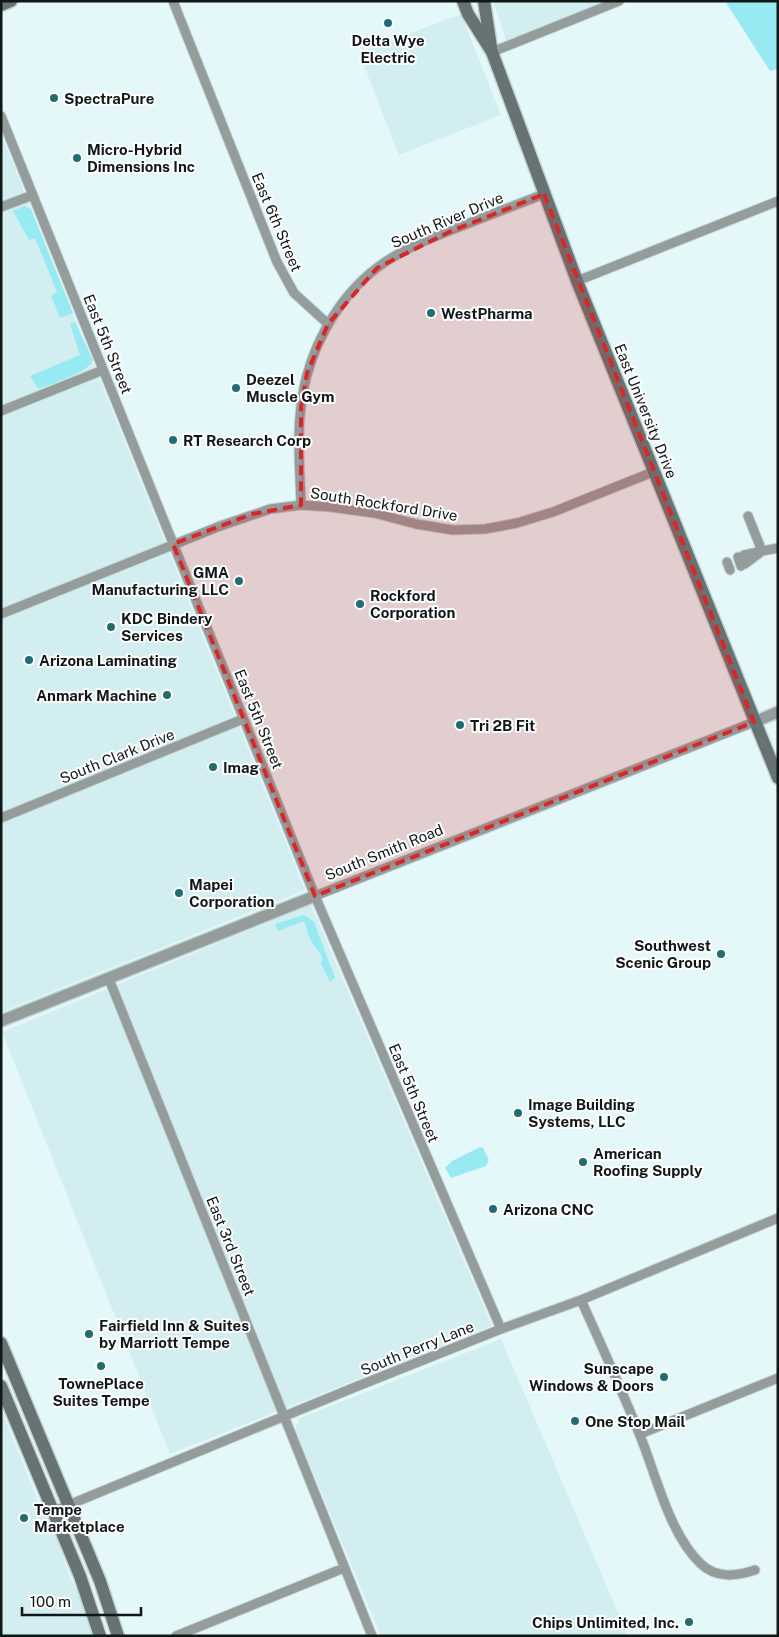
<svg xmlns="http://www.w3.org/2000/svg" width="779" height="1637" font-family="'Public Sans',sans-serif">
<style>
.built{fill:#d2eef0}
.green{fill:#97eaf1}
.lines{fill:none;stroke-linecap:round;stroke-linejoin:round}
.minor-casing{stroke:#c3d4d5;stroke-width:11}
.tertiary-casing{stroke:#c3d4d5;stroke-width:14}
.secondary-casing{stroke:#c3d4d5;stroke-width:15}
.minor{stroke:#949c9c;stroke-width:9}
.tertiary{stroke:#949c9c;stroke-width:11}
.secondary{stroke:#677273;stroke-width:12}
.marked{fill:#d62828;fill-opacity:0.2;stroke:#d62828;stroke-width:4;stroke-dasharray:10 6;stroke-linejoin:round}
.poi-dot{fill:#206c71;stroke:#fff;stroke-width:2}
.labels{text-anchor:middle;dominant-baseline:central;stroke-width:4;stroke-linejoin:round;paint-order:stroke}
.poi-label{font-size:15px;font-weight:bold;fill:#101717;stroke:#fff;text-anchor:start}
.street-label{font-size:15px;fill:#101717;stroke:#fff}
</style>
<rect width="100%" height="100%" fill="#e5f8f9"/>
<path class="built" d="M493 1H602L604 8 508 46Z
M461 14 501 115 399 155 359 53Z
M1 134 305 890 1 1012Z
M311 905 492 1326 170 1454 2 1032Z
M501 1339 628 1636H381L295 1429 300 1418Z
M1 1409 39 1503 56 1532 64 1560 72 1582 82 1597 95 1636H1Z"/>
<path class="green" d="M725 1H778V69L770 71Z
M24 206 31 209 73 313 60 318 51 296 57 292 35 238 29 240 13 211Z
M75 322 93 360C88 373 51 384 38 389L30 376 80 355 70 324Z
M304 915 314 922 335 978 330 982 321 964C324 954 319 952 314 946 309 940 307 928 304 921L278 931 275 924Z
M480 1147 483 1148 489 1160 486 1166 451 1178 445 1168 452 1161Z"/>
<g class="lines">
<g class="minor-casing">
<path id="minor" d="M173 1 277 262 294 293 328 324
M492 52 619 1
M1 116 315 896 501 1329
M1 207 33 195
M577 281 778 201
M1 411 103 370
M301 505C300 472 297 438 301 406 307 354 335 299 378 267 402 249 431 238 459 227 487 216 515 205 544 194
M748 516 762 551 778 548
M744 555 762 551 745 564
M738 557 741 566
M727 562 730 570
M1 614 220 526 270 509 301 505 331 507 374 513 416 524 453 530 485 529 517 523 553 512 653 472
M1 818 243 719
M315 896 754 722
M109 979 372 1636
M581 1300C601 1344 621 1388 639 1433 656 1474 669 1534 701 1564 717 1579 737 1576 755 1570
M640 1434 778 1378
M54 1511 353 1388 501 1329 581 1300 778 1218
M176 1636 344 1568"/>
</g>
<g class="tertiary-casing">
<path id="tertiary" d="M754 722 778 712
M1 1021 315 896"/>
</g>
<g class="secondary-casing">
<path id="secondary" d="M463 1 468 14 492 52 577 281 778 778
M484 1 491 47
M1 5 11 1
M1 1343 100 1581 118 1636
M1 1386 80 1576 100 1636"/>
</g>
<use href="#minor" class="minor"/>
<use href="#tertiary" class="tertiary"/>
<use href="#secondary" class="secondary"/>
</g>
<path class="marked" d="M544 194 754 722 315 896 173 544 252 514 301 505V407L307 373 328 324 377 268 449 232Z"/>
<g class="poi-dot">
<circle cx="388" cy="23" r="5"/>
<circle cx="54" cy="98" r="5"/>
<circle cx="77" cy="158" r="5"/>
<circle cx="431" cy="313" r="5"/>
<circle cx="236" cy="388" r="5"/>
<circle cx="173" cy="440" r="5"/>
<circle cx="239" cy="581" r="5"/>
<circle cx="360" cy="604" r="5"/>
<circle cx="111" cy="627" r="5"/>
<circle cx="29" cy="660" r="5"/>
<circle cx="167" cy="695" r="5"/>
<circle cx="460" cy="725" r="5"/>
<circle cx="213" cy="767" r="5"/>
<circle cx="179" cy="893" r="5"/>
<circle cx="721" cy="954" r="5"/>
<circle cx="518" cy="1113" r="5"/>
<circle cx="583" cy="1162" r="5"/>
<circle cx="493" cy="1209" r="5"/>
<circle cx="89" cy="1334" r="5"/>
<circle cx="101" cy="1366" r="5"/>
<circle cx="664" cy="1377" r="5"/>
<circle cx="575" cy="1421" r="5"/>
<circle cx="24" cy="1518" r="5"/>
<circle cx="689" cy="1622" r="5"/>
</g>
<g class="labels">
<g class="poi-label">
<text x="388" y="40" text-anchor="middle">Delta Wye<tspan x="388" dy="17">Electric</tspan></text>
<text x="64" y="98">SpectraPure</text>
<text x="87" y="149">Micro-Hybrid<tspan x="87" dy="17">Dimensions Inc</tspan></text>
<text x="441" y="313">WestPharma</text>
<text x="246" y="379">Deezel<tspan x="246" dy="17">Muscle Gym</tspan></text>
<text x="183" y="440">RT Research Corp</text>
<text x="229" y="572" text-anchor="end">GMA<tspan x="229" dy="17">Manufacturing LLC</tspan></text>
<text x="370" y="595">Rockford<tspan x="370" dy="17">Corporation</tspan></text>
<text x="121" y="618">KDC Bindery<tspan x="121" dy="17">Services</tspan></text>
<text x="39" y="660">Arizona Laminating</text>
<text x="157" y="695" text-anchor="end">Anmark Machine</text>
<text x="470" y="725">Tri 2B Fit</text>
<text x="223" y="767">Imag</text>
<text x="189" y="884">Mapei<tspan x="189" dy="17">Corporation</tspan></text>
<text x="711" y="945" text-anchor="end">Southwest<tspan x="711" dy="17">Scenic Group</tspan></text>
<text x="528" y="1104">Image Building<tspan x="528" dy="17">Systems, LLC</tspan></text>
<text x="593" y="1153">American<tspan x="593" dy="17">Roofing Supply</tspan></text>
<text x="503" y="1209">Arizona CNC</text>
<text x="99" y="1325">Fairfield Inn &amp; Suites<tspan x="99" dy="17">by Marriott Tempe</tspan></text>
<text x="654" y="1368" text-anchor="end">Sunscape<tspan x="654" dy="17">Windows &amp; Doors</tspan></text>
<text x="101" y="1383" text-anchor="middle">TownePlace<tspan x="101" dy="17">Suites Tempe</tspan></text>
<text x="585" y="1421">One Stop Mail</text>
<text x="34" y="1509">Tempe<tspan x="34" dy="17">Marketplace</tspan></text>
<text x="679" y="1622" text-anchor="end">Chips Unlimited, Inc.</text>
</g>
<g class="street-label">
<text transform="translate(447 220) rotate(-23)">South River Drive</text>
<text transform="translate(277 222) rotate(67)">East 6th Street</text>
<text transform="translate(108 344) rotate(68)">East 5th Street</text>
<text transform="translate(646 411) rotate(68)">East University Drive</text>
<text transform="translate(384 504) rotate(9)">South Rockford Drive</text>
<text transform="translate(259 719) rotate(68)">East 5th Street</text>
<text transform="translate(117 756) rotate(-22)">South Clark Drive</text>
<text transform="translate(384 852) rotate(-22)">South Smith Road</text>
<text transform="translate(414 1093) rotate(67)">East 5th Street</text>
<text transform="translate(231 1246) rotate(68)">East 3rd Street</text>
<text transform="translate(417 1348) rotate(-22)">South Perry Lane</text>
</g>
</g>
<rect width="779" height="1637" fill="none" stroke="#101717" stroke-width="5"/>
<path d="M22 1607v8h119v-8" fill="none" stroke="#101717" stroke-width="2.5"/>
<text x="30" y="1607" font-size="15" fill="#101717" stroke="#ffffff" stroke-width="4" paint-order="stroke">100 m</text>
</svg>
